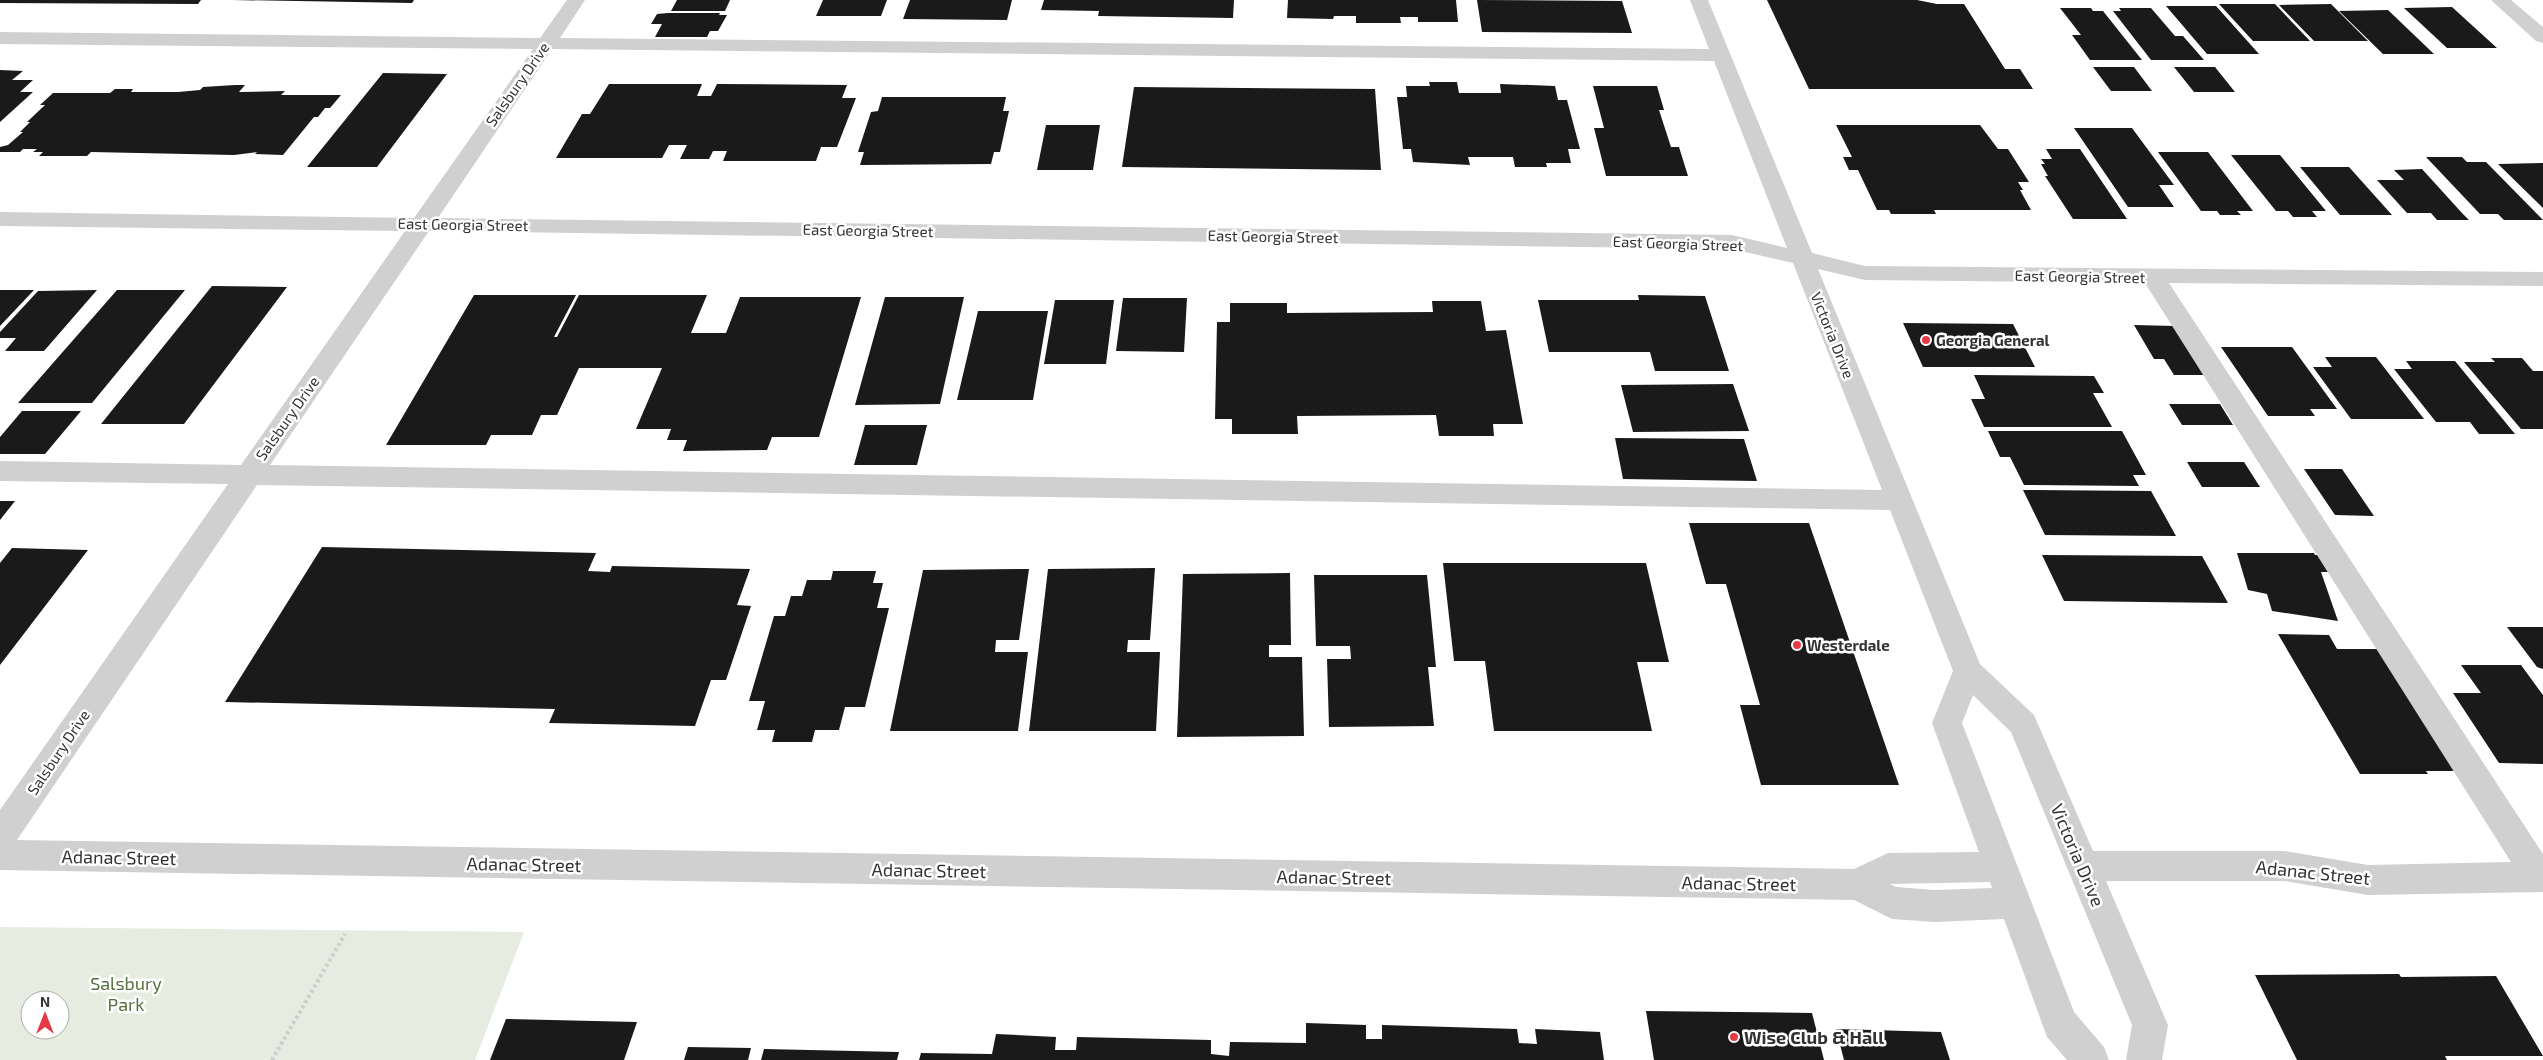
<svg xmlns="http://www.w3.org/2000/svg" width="2543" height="1060" font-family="'Exo 2',sans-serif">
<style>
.green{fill:#e6ecdf;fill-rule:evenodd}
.building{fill:#1a1a1a}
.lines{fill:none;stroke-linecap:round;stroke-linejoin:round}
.path{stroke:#cdcdcd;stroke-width:4;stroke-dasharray:3 3;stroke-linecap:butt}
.minor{fill:#d0d0d0;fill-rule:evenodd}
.poi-dot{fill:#e63946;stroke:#fff;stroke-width:2}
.labels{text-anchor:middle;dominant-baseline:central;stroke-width:5;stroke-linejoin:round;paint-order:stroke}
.street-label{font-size:15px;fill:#333;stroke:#fff}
.poi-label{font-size:15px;font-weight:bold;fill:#333;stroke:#fff;text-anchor:start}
.near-street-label{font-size:18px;fill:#333;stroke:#fff}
.near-park-label{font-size:18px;fill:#56703f;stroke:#fff}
.near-poi-label{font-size:18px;font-weight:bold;fill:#333;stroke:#fff;text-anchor:start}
</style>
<rect width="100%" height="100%" fill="#fff"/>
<path class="green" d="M0 927 524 932 475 1060H0ZM30 1000H60V1030H30Z"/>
<path class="building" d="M0 0H201L198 4 0 3Z
M232 0H414L412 3Z
M677 0H730L725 11H671Z
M823 0H887L881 16H816Z
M910 0H1012L1007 20 903 19Z
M1044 0H1234L1233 18 1098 16 1099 11 1041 10Z
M1288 0H1456L1458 22H1418V17H1400L1401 23H1356V16H1334L1333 19 1287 18Z
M1477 0 1622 1 1632 33 1482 32Z
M1767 0H1917L1937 4H1964L2005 69H2020L2033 89H1809Z
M2219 4H2275L2310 41H2253Z
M2331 4 2368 41H2314L2279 5Z
M2166 6H2216L2259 54H2207Z
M2452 7 2497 48H2447L2404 8Z
M2060 8H2091L2093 11H2103L2142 60H2090L2072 35H2081Z
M2119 8H2151L2175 36H2183L2204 60H2151L2113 11H2121Z
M2388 10 2434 54H2383L2339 11Z
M668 13H720L719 15H727L718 31H710L707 37H655L662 24H651L657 14Z
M2093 67H2134L2152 91H2111Z
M2174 67H2215L2235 92H2194Z
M0 70 23 71 12 80H33L20 92H33L0 122Z
M383 73 447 74 377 167H307Z
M1429 82H1457L1459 93H1501L1500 84 1555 86 1558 100H1567L1580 149H1568L1571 163H1546L1547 167H1515L1513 157H1468L1470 165 1413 162 1411 149H1403L1397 97H1407L1406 86H1430Z
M609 84H702L697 96H711L717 84 847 85 842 98H856L837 147H821L816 161H723L727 151H713L709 159H680L687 145H669L662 158H556L582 114H590Z
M235 85H245L239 92 285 91 281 95H341L330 108H325L318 117H314L283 155 255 154 257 152 234 155 91 152 87 156H39L43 152H33L37 149H23L20 152H0V147L8 145 23 132H20L30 122H27L45 105H40L53 93H110L115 89H133L131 92H178L200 90 203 87Z
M1593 86H1657L1664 110H1659L1671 147H1679L1688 176H1606L1594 128H1604Z
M1134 87 1375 89 1381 170 1122 167Z
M882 97H1006L1003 111H1009L1000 152H994L991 164 860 165 864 152H858L871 112 878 111Z
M1046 125H1100L1093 170H1037Z
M1836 125H1980L1998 149H2008L2029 182H2018L2023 190H2020L2031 210H1934L1936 214H1891L1889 210H1877L1858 170H1849L1843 157H1852Z
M2074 128H2132L2174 185H2159L2174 207H2128Z
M2046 149H2080L2127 219H2073L2045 176H2048L2041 164H2045L2041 159H2052Z
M2158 152H2208L2253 211H2237L2241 215H2220L2217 211H2201Z
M2231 155H2280L2326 211H2312L2317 217H2293L2288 211H2276Z
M2426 157H2462L2467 162H2486L2543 220H2504L2498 214H2480Z
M2543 163V208L2498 164Z
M2300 167H2349L2392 215H2340Z
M2422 169 2462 213 2469 220H2437L2431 213H2407L2377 180H2404L2394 170Z
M212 286 287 287 184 424H101Z
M0 290H34L0 326Z
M97 290 44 351H5L16 338H0V332L38 291Z
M117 290H185L92 403H18Z
M474 295H576L554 337H557L579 295H707L691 333H726L740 297H861L819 437H772L767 450 683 451 687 440H667L671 429H636L662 368H579L557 415H541L532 435H491L486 445H386Z
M1638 295 1705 296 1729 371H1655L1650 352H1549L1538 300H1639Z
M885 297H964L940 404 855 405Z
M1123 298H1187L1184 352 1116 351Z
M1055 300H1114L1106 364H1044Z
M1432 301H1481L1486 331 1506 330 1523 424H1493L1494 436H1439L1436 415 1297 416 1298 434H1232V419H1215L1217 322H1230V303H1287V313L1433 312Z
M978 311H1048L1033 400H957Z
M1903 323 2013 324 2035 367H1923Z
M2134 325 2175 326 2207 375H2174L2164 359H2154Z
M2221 347H2292L2337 409H2310L2315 416H2268Z
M2325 357H2376L2424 419H2351L2313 367H2332Z
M2491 358H2522L2533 371H2543V429H2521L2464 362H2495Z
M2406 361H2455L2515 434H2479L2470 422H2436L2394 369H2412Z
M1974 375 2094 376 2104 393H2093L2112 427H1984L1971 399H1985Z
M1733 384 1749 431 1633 432 1621 385Z
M2169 404H2220L2233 425H2182Z
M22 411H81L45 454H0V437Z
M865 425H927L917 465H854Z
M1988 431H2122L2146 475H2133L2139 486 2024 485 2010 457H2000Z
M1615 438 1744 439 1757 481 1623 479Z
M2187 462H2244L2260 487H2202Z
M2304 469H2342L2374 516 2335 515Z
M2023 490 2151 491 2176 536 2045 535Z
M0 501H15L0 520Z
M1689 523H1809L1899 785H1761L1740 705H1760L1726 584H1706Z
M322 547 596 553 588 571 610 572 612 566 750 569 737 605 751 606 726 680H711L695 726 549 723 555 709 225 702Z
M12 548 88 550 0 665V563Z
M2237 553H2314L2315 555H2329L2340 572H2321L2338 621 2272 611 2267 594 2248 590Z
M2042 555 2202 556 2228 603 2064 601Z
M1443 563H1646L1669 662H1637L1652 731H1494L1485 661H1454Z
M1155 568 1150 640H1128L1127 652H1160L1156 731H1029L1048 569Z
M1029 569 1019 640H996L995 652H1028L1018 731H890L923 570Z
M833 571H876L873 583H883L877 608H889L865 707H845L839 730H815L812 742H772L775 730H757L765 701H749L774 616H785L791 596H802L807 580H831Z
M1290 573 1291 645H1269V657H1302L1304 736 1177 737 1183 574Z
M1314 575H1427L1436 667H1428L1434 726 1329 727 1327 659H1351L1350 646H1316Z
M2507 627H2543V669L2537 667Z
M2278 634 2329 635 2337 649H2387L2465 771H2426L2428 774H2360Z
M2461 665H2521L2543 695V764L2499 763 2453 693H2481Z
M2399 974 2401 977 2496 976 2543 1056H2445L2447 1060H2297L2255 975Z
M1646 1011 1812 1013 1824 1060H1654Z
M506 1019 637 1022 624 1060H490Z
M1306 1023 1366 1025V1039H1382V1025L1517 1029 1519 1043 1537 1044 1535 1029 1600 1032 1604 1060H919L921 1053 992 1054 996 1034 1056 1037 1055 1050H1076L1077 1037 1211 1040V1054L1229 1056 1230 1042 1306 1043Z
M1836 1029 1941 1032 1950 1060H1844Z
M688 1047 751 1048 748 1060H684Z
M764 1049 899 1052 897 1060H761Z"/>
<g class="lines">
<path class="path" d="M272 1060 345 934"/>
<path class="minor" d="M567 0H585L560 38 1709 49 1690 0H1708L1812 253 1865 266 2543 272V286L2169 283 2543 854V892L2368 895 2284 881H2106L2168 1025 2162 1060H2126L2132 1025 2011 732 1973 695 1962 723 2074 1012 2104 1047 2109 1060H2067L2047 1037 2004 919 1935 922 1892 919 1854 900 0 870V810L228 484 0 481V461L241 465 405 231 0 226V212L414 218 533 49 0 44V32L540 38ZM552 49 1714 61 1787 248 1732 235 438 218ZM429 231 1732 249 1793 263 1882 490 270 465ZM1818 269 1865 280 2145 283 2511 862 2368 865 2284 851H2093L2034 715 1980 664ZM257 485 1890 510 1953 671 1932 723 1979 852 1888 853 1854 869 17 840ZM1990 882 1992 888 1935 890 1896 887 1890 884Z
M2491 0H2511L2543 27V43L2536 41Z"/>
</g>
<g class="poi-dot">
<circle cx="1926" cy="340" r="5"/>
<circle cx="1797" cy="645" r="5"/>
<circle cx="1734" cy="1037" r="5"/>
</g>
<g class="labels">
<g class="street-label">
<text transform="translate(517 84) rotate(-55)">Salsbury Drive</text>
<text transform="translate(463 224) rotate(1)">East Georgia Street</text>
<text transform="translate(868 230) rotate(1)">East Georgia Street</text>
<text transform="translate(1273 236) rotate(1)">East Georgia Street</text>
<text transform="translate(1678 243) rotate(2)">East Georgia Street</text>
<text transform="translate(2080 276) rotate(1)">East Georgia Street</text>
<text transform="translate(1833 335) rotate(68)">Victoria Drive</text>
<text transform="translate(287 418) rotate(-55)">Salsbury Drive</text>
<text transform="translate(58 752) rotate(-56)">Salsbury Drive</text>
</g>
<g class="poi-label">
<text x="1936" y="340">Georgia General</text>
<text x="1807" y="645">Westerdale</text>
</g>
<g class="near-street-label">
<text transform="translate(2078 855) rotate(67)">Victoria Drive</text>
<text transform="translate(119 857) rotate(1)">Adanac Street</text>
<text transform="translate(524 864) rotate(1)">Adanac Street</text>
<text transform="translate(929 870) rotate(1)">Adanac Street</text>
<text transform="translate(2313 872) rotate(6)">Adanac Street</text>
<text transform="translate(1334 877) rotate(1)">Adanac Street</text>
<text transform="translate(1739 883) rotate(1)">Adanac Street</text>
</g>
<g class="near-park-label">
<text x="126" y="983">Salsbury<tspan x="126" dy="21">Park</tspan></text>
</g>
<g class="near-poi-label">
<text x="1744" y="1037">Wise Club &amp; Hall</text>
</g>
</g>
<g transform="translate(45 1015)"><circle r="24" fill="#ffffff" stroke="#adadad"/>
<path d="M0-4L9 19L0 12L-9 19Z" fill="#e63946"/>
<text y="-8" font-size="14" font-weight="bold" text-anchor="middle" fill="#333333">N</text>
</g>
</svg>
